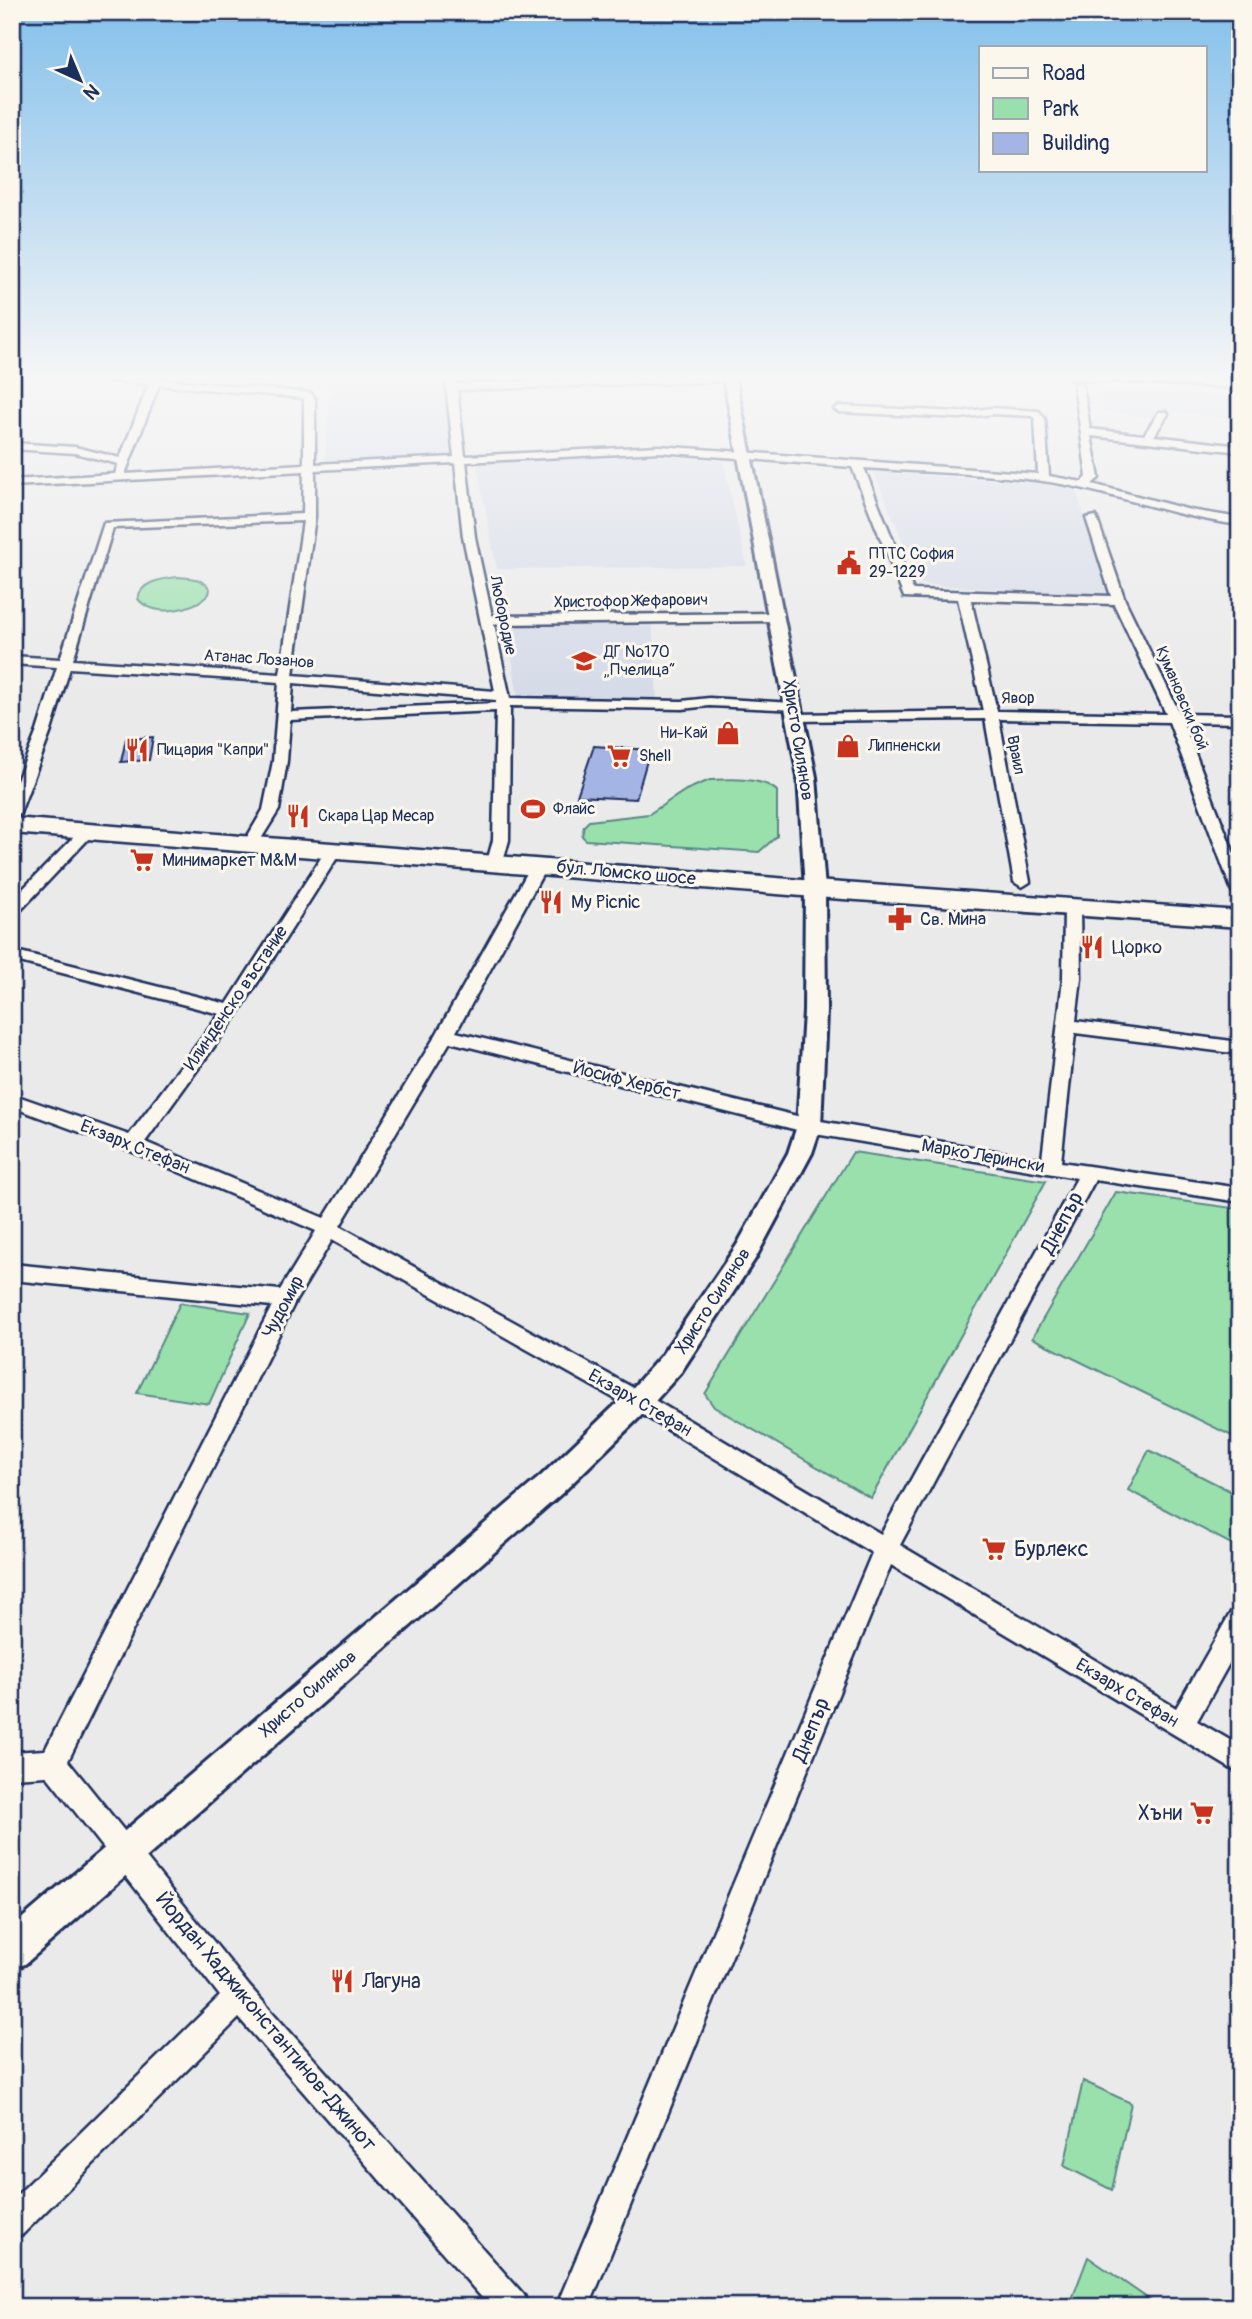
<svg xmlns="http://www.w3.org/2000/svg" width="1252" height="2319" font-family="Pangolin,sans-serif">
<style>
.built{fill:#d5dae8}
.green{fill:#9ae0ad;stroke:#5a8886;stroke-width:2}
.building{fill:#a4b4e4;stroke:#1b2f5e;stroke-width:2}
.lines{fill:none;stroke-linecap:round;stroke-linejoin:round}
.minor-casing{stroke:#1b2f5e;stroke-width:5}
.tertiary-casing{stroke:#1b2f5e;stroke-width:6}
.primary-casing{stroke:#1b2f5e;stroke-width:5}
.minor{fill:#fbf7ec;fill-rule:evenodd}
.tertiary{fill:#fbf7ec;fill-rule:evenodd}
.primary{fill:#fbf7ec;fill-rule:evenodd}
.labels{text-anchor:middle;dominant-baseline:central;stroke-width:6;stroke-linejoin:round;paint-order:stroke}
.far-poi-label{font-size:16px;fill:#1b2f5e;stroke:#fbf7ec;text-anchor:start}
.far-street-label{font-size:16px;fill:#1b2f5e;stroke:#fbf7ec}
.street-label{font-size:18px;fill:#1b2f5e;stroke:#fbf7ec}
.poi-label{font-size:18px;fill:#1b2f5e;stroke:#fbf7ec;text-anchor:start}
.near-street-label{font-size:21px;fill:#1b2f5e;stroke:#fbf7ec}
.near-poi-label{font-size:21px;fill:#1b2f5e;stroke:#fbf7ec;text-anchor:start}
</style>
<rect width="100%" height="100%" fill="#eaeaea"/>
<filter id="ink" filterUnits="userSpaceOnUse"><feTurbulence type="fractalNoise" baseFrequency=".0143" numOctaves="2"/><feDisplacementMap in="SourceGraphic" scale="14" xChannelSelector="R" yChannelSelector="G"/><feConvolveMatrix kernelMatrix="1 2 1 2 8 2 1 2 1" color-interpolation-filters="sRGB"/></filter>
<g filter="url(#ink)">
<path class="built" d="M168 376H443L454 454 325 461 330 388 168 378Z
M1098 388 1240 396V421L1159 409 1152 418 1103 410Z
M637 454 723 461 747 566 497 569 476 462Z
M874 472 1037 483 1076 490 1110 596 921 584Z
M652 622 657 699H518L507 624Z"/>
<path class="green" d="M178 577C190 578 203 578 210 589L209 594C193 611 154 618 138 599 140 581 163 579 178 577Z
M710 780C730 779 762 777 777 791V836L759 852 586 840 582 836 584 826 589 821 649 814 686 790Z
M853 1152 1046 1181 871 1498 714 1407 705 1394Z
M1116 1192 1240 1209V1440L1032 1338Z
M180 1303 250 1313 209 1404 137 1393Z
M1149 1450 1236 1494 1240 1488V1538L1235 1546 1128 1490Z
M1083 2081 1131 2103 1112 2190 1064 2166Z
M1088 2257 1160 2307H1069Z"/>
<path class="building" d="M153 737 149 760 121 762 126 739Z
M594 746 650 750 636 799 577 796Z"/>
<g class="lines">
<g class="minor-casing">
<path id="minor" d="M83 376 151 378 152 376H162L161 379 311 393 315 399V464L454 457 445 376H455L456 384 709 376 734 378 729 381 457 390 465 456 659 446 1038 474 1035 419 1032 416 992 414 960 418 839 412 834 409 839 406 960 412 992 408 1039 411 1045 419 1049 476 1082 482 1087 477 1074 384 1083 386 1090 429 1144 435 1159 412H1167L1168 414 1154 436 1240 446V452L1091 436 1099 478 1092 484 1190 510 1240 518V525C1181 518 1125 497 1067 485 1001 473 931 473 864 468L913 590 1111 596 1086 518 1096 516 1125 600 1180 714 1240 715V723L1183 722 1240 869V896L1232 891 1169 722 999 719 1030 882 1022 887 1014 882 985 719 791 721V715L796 714 983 711 958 599 904 597 852 467 659 452 466 462 475 537 492 616 777 613 783 617 777 621 494 624 510 698 682 701 709 698 794 703 799 704V710L709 706 682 709 510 706 509 840 503 862 495 867 487 862 493 840 496 711 290 720 287 761 279 810 256 847 251 849 243 844 263 810 273 761 279 682 70 668 51 731 20 813 12 817V793L37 731 57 667 12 664V656L60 659 104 523 303 514 304 471 12 486V480L115 474 118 464 75 453 12 449V443L75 447 120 458 149 384 88 379ZM159 385 304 398V464L125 474ZM455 463 463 537 495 691 293 675 315 517V470ZM303 521 280 674 73 660 113 528ZM971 600 1114 604 1166 714 997 711ZM293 683 496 700V703L291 712Z
M1065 376H1120L1240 382V388L1070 379Z
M88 826 93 828 96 831 93 834 18 913 12 915V900L83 828Z
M334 845 342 850 237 1015 145 1142 324 1218 436 1035 531 866 539 861 547 866 456 1032 809 1119 1042 1159 1063 978 1064 906 1072 901 1080 906 1081 978 1076 1021 1240 1042V1054L1075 1033 1061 1162 1240 1188V1202L1095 1180 900 1545 1176 1708 1231 1612 1240 1609V1644L1197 1721 1240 1746V1774L891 1565 589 2307H556L872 1553 630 1407 332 1240 295 1302 68 1761 250 1987 524 2295 528 2307H490L239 2018 23 2234 12 2239V2200L220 1996 47 1776 12 1778V1752L45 1750 272 1306 12 1280V1264L280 1290 316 1231 126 1149 12 1107V1094L129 1135 220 1014 12 960V950L227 1004 326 850ZM450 1042 809 1133 1077 1178 881 1534 646 1395 340 1226Z"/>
</g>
<g class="tertiary-casing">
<path id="tertiary" d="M723 376H735L816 777 825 889 826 1012 821 1126 812 1153 755 1259 681 1372 648 1409 562 1493 25 1964 12 1969V1927L542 1475 628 1393 661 1356 737 1245 788 1153 797 1126 804 1012 805 889 798 777Z"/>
</g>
<g class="primary-casing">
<path id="primary" d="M12 818 815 881 1240 911V927L815 897 12 833Z"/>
</g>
<use href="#minor" class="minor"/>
<use href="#tertiary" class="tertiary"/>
<use href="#primary" class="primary"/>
</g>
</g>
<linearGradient id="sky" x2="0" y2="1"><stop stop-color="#84c0eb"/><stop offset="0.54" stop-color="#f6f6f6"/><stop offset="1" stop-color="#f6f6f6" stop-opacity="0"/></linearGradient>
<rect width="1252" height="700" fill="url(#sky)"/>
<defs>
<g id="civic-bare" transform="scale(1.89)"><path d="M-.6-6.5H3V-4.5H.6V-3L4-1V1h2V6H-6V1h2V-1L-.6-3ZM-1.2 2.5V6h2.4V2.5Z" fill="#c8321e" stroke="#fbf7ec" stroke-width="2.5" paint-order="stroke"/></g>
<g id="school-bare" transform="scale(1.89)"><path d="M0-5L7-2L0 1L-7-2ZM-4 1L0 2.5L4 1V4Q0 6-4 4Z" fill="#c8321e" stroke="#fbf7ec" stroke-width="2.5" paint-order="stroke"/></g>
<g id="shop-bare" transform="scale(1.89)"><path d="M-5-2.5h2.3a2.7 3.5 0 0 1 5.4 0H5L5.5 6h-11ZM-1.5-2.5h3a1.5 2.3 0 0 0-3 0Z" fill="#c8321e" stroke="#fbf7ec" stroke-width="2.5" paint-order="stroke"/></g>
<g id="restaurant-bare" transform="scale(1.89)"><path d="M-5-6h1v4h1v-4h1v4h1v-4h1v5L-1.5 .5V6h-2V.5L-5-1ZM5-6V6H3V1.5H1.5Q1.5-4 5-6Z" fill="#c8321e" stroke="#fbf7ec" stroke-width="2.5" paint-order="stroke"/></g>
<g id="supermarket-bare" transform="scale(1.89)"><path d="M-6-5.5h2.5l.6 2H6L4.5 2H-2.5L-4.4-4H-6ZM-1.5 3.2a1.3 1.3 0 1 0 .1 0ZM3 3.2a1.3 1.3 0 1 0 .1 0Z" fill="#c8321e" stroke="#fbf7ec" stroke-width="2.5" paint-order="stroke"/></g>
<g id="stadium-bare" transform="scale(1.89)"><path d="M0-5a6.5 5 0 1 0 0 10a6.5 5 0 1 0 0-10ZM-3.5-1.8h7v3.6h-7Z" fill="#c8321e" stroke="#fbf7ec" stroke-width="2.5" paint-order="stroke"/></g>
<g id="pharmacy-bare" transform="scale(1.89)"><path d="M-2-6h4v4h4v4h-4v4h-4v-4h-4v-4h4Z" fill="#c8321e" stroke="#fbf7ec" stroke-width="2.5" paint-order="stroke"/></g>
</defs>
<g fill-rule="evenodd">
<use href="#civic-bare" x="849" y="563"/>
<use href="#school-bare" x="584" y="661"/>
<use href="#shop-bare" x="728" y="733"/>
<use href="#shop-bare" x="848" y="746"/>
<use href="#restaurant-bare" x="137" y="750"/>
<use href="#supermarket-bare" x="619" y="756"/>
<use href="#stadium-bare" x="533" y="809"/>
<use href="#restaurant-bare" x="298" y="816"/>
<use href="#supermarket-bare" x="142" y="860"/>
<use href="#restaurant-bare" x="551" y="902"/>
<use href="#pharmacy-bare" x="900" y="919"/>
<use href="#restaurant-bare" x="1092" y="947"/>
<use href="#supermarket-bare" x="994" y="1549"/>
<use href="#supermarket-bare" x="1202" y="1813"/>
<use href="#restaurant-bare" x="342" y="1981"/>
</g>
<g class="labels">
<g class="far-poi-label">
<text x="869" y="554">ПТТС София<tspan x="869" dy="18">29-1229</tspan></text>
<text x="604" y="652">ДГ №170<tspan x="604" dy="18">„Пчелица“</tspan></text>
<text x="708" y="733" text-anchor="end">Ни-Кай</text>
<text x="868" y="746">Липненски</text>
<text x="157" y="750">Пицария "Капри"</text>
<text x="639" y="756">Shell</text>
<text x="553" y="809">Флайс</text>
<text x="318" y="816">Скара Цар Месар</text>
</g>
<g class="far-street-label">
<text transform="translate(631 601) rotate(-1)">Христофор Жефарович</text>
<text transform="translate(503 615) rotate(78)">Любородие</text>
<text transform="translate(259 659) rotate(4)">Атанас Лозанов</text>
<text x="1018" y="698">Явор</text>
<text transform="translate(1182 698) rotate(67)">Кумановски бой</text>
<text transform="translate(1016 755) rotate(79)">Враил</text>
</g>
<g class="street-label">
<text transform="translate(798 740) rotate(81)">Христо Силянов</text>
<text transform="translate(626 873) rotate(5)">бул. Ломско шосе</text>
<text transform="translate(236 998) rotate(-56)">Илинденско въстание</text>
<text transform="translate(627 1081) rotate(14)">Йосиф Хербст</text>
<text transform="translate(135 1147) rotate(22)">Екзарх Стефан</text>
<text transform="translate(983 1156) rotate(10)">Марко Лерински</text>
<text transform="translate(713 1301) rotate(-57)">Христо Силянов</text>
<text transform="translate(283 1307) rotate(-62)">Чудомир</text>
<text transform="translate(640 1403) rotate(30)">Екзарх Стефан</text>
<text transform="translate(1127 1693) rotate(31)">Екзарх Стефан</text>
<text transform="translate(308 1694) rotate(-41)">Христо Силянов</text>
</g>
<g class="poi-label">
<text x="162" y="860">Минимаркет М&amp;М</text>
<text x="571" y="902">My Picnic</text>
<text x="920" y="919">Св. Мина</text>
<text x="1112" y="947">Цорко</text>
</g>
<g class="near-street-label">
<text transform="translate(1062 1223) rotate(-62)">Днепър</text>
<text transform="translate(811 1730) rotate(-68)">Днепър</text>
<text transform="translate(266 2022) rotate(50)">Йордан Хаджиконстантинов-Джинот</text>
</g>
<g class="near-poi-label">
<text x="1014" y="1549">Бурлекс</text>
<text x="1182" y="1813" text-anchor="end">Хъни</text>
<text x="362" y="1981">Лагуна</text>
</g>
</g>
<rect width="1252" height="2319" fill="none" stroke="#fbf7ec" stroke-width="42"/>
<rect x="21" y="21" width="1210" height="2277" fill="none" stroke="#1b2f5e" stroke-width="2.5" filter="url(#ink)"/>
<rect x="979" y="46" width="228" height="126" fill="#fbf7ec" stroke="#a1a7b3" stroke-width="2"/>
<rect x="993" y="68" width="35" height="10" fill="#fbf7ec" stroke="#a1a7b3" stroke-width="2"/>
<text x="1042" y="80" font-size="21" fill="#1b2f5e">Road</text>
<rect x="993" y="98" width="35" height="21" fill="#9ae0ad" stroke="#a1a7b3" stroke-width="2"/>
<text x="1042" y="116" font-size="21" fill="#1b2f5e">Park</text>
<rect x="993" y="133" width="35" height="21" fill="#a4b4e4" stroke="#a1a7b3" stroke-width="2"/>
<text x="1042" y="150" font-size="21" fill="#1b2f5e">Building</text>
<g transform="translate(80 80) rotate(136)" stroke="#fbf7ec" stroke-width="5" paint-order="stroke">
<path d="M0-5L12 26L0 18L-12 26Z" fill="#1b2f5e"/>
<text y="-10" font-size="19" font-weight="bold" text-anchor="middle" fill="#1b2f5e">N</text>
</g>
</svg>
